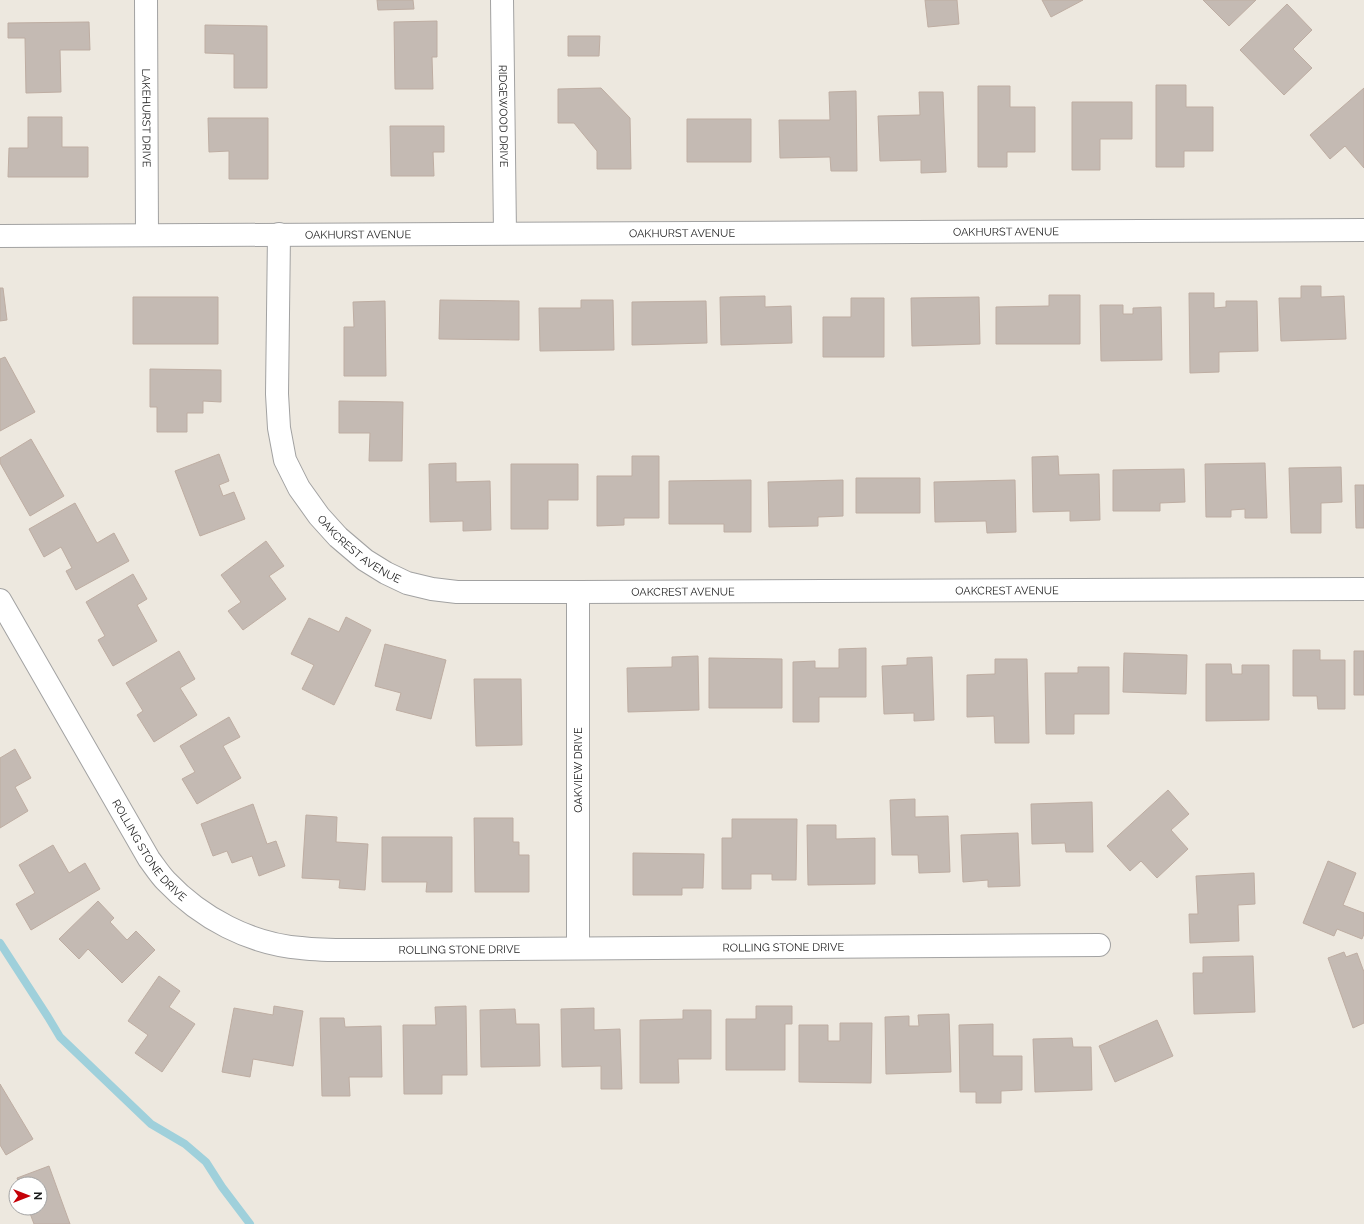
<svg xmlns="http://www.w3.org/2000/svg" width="1364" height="1224" font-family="Raleway,sans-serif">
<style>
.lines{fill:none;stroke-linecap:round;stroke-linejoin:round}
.stream{stroke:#9fd0db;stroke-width:8}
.building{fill:#c4bab3;stroke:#beada2}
.minor-casing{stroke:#a2a2a2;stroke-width:24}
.minor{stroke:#fff;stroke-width:22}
.labels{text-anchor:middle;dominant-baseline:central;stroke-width:3.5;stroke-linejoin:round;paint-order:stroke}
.street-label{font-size:11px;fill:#1b1b1b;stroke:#fff}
</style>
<rect width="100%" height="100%" fill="#ede8df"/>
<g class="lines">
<path class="stream" d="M0 943 48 1017 60 1037 151 1124 185 1144 206 1162 222 1187 250 1224"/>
</g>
<path class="building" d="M377 0H413L414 9 378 10Z
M925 0H957L959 24 928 27Z
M1042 0H1083L1051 17Z
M1203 0H1256L1229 26Z
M1287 4 1312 30 1293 49 1312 68 1284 95 1240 50Z
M437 21V57H432L433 89H395L394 22Z
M89 22 90 50H60L61 92 26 93 25 38H8V23Z
M205 25 267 26V88H234V54L205 53Z
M568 36H600L599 56H568Z
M1156 85H1186V107H1213V151H1184V167H1156Z
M978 86H1010V107H1035V152H1007V167H978Z
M601 88 630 118 631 169H597V151L574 123H558V89Z
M1364 88V168L1345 146 1330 159 1310 135Z
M856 91 857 171H831L830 157 780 158 779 120H830L829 92Z
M919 92H943L946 172 921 173V160L880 161 878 116 920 115Z
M1072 102H1132V139H1100V170H1072Z
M28 117H62V147H88V177H8L9 148H28Z
M208 118H268V179H229V151L209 152Z
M687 119H751V162H687Z
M390 126H444V152H433L434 176H391Z
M1301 286H1321V297L1344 296 1346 339 1281 341 1279 298H1301Z
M0 288H3L7 320 0 321Z
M1189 293H1214V308L1226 307V301H1257L1258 351 1219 352V372L1190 373Z
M1049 295H1080V344H996V307L1049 306Z
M765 296V307L791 306 792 343 721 345 720 297Z
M133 297H218V344H133Z
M979 297 980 344 912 346 911 298Z
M851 298H884V357H823V317H851Z
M440 300 519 301V340L439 339Z
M581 300H613L614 350 540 351 539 308H581Z
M385 301 386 376H344V327H354L353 302Z
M706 301 707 343 632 345V302Z
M1100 305H1123V314H1133V308L1161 307 1162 360 1101 361Z
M5 357 35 412 0 431V359Z
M150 369 221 370V402L203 401V413H187V432H157V407H150Z
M339 401 403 402 402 461H369L370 433H339Z
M31 439 64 496 30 516 0 463V458Z
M219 454 229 481 219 485 223 496 234 492 245 519 200 536 175 471Z
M632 456H659V518H624V525L597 526V476H632Z
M1058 456 1059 475 1099 474 1100 520 1070 521V511L1033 512 1032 457Z
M456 463V482L490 481 491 530 463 531V521L430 522 429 464Z
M1265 463 1267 518H1245V509L1231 510V517H1206L1205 464Z
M511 464H578V500H548V529H511Z
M1341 467 1342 502 1321 503V533H1291L1289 468Z
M1184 469 1185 502 1160 503V511H1113V470Z
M856 478H920V513H856Z
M751 480V532H724V524H669V481Z
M843 480V516L818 517V526L769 527 768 482Z
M1015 480 1016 532 987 533 986 521 935 522 934 482Z
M1355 485H1364V528H1356Z
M75 503 97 543 114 533 129 561 76 590 66 571 72 568 61 547 44 557 29 529Z
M266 541 284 566 269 576 286 599 243 630 228 611 241 602 221 575Z
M133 574 147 599 137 605 157 641 113 666 98 640 105 636 86 602Z
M346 617 371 630 334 705 302 689 314 665 291 654 309 618 339 632Z
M385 644 446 660 431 719 396 710 401 693 375 686Z
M866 648V697H819V722H793V662L815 661V668H839V649Z
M1293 650H1320V660H1345V709H1318L1317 696H1293Z
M179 651 195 679 180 688 197 715 154 742 137 715 143 711 126 683Z
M1354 651H1364V695H1354Z
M1124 653 1187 655 1186 694 1123 692Z
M698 656 699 710 628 712 627 668 672 667V657Z
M932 657 934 720 914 721V713L884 714 882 666 907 665V658Z
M709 658 782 659V708H709Z
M995 659H1027L1029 743H995L994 716 967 717V675L995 674Z
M1206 664H1231L1232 674H1242V665H1269V720L1206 721Z
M1078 667H1109V714H1074V734H1046L1045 673H1078Z
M474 679H521L522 745 476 746Z
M229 717 240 737 223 746 241 778 197 804 182 779 195 772 180 746Z
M15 749 31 778 15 787 28 811 0 828V758Z
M1168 790 1189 814 1171 830 1188 849 1157 878 1141 861 1130 871 1107 846Z
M915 799V817L948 816 950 872 919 873 918 855H892L890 800Z
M1092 802 1093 852H1066L1065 843 1032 844 1031 804Z
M253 804 267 844 276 841 285 866 259 876 252 856 232 863 227 851 213 856 201 824Z
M306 815 337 817 336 842 368 844 365 890 339 888 340 880 302 878Z
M474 818H513V842H519V855H529V892H475Z
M732 819H797L796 880H772V874H751V889H722V838H732Z
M807 825H836V839L875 838V884L808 885Z
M1018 833 1020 886 988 887V880L963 882 961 835Z
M382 837H452V892H426L427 882H382Z
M53 845 69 873 85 863 100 889 31 930 16 904 35 893 19 865Z
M633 853 704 854 703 888H682V895H633Z
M1328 861 1356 873 1343 905 1364 913V934L1362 939 1337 929 1334 936 1303 923Z
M1254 873 1255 904 1238 905 1239 941 1190 943 1189 914H1198L1196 876Z
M98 901 114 918 110 922 127 940 136 931 155 950 122 983 88 949 79 959 59 939Z
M1344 952 1346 957 1357 953 1364 972V1023L1353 1028 1328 958Z
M1253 956 1255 1012 1194 1014 1193 973H1203V957Z
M159 976 180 991 169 1007 195 1024 162 1072 135 1053 148 1035 128 1021Z
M274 1006 303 1011 293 1066 253 1059 250 1077 222 1072 234 1008 273 1015Z
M466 1006 467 1075H442V1094H404L403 1025H436L435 1007Z
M756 1006H792V1024H785V1070H726V1019H756Z
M594 1008V1030L620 1029 622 1089H601V1066L562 1067 561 1009Z
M515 1009 516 1024H539L540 1066 481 1067 480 1010Z
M683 1010H711V1059H678L679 1083H640V1020L683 1019Z
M949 1014 951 1072 886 1074 885 1017 909 1016V1026H919L918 1015Z
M320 1018H344L345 1027 381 1026 382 1077H349L350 1096H322Z
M1157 1020 1173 1056 1115 1082 1099 1046Z
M840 1023H872L871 1083 799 1082V1025H828V1041H840Z
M993 1024V1056H1022V1090L1001 1091V1103H976V1092H960L959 1025Z
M1072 1038 1073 1047H1091L1092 1090 1035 1092 1033 1039Z
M0 1084 33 1139 6 1155 0 1145Z
M49 1166 70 1224H34L28 1208H40V1184H19L17 1178Z"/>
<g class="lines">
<g class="minor-casing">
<g id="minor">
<path id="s1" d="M146 0 147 235"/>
<path id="s2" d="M502 0 505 233"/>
<path id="s3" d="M279 234 277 394 279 428 285 460 299 488 319 516 338 537 365 560 386 573 407 583 432 589 457 592H578L1364 589"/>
<path id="s4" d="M0 236 1364 230"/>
<path id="s5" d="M0 600 149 859C155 867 160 875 166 881 201 918 250 944 301 948 325 951 350 950 375 950L1099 945"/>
<path d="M578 948V592"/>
</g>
</g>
<use href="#minor" class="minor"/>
</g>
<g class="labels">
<g class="street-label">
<text stroke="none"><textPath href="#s2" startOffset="116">RIDGEWOOD DRIVE</textPath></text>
<text stroke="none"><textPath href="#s1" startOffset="118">LAKEHURST DRIVE</textPath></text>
<text stroke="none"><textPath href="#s4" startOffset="1006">OAKHURST AVENUE</textPath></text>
<text stroke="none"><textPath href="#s4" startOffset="682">OAKHURST AVENUE</textPath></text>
<text stroke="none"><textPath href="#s4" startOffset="358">OAKHURST AVENUE</textPath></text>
<text stroke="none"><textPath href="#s3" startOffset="345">OAKCREST AVENUE</textPath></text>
<text stroke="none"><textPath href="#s3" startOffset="1005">OAKCREST AVENUE</textPath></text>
<text stroke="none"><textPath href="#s3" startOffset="681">OAKCREST AVENUE</textPath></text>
<text transform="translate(578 770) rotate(-90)">OAKVIEW DRIVE</text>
<text stroke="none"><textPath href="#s5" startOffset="292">ROLLING STONE DRIVE</textPath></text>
<text stroke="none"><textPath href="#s5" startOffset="963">ROLLING STONE DRIVE</textPath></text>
<text stroke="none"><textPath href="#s5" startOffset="639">ROLLING STONE DRIVE</textPath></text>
</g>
</g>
<g transform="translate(28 1196) rotate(90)"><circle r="19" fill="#ffffff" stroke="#a4a4a4"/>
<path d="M0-3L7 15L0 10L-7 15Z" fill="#c50007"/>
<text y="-6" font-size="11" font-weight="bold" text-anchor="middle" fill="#1b1b1b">N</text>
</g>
</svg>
